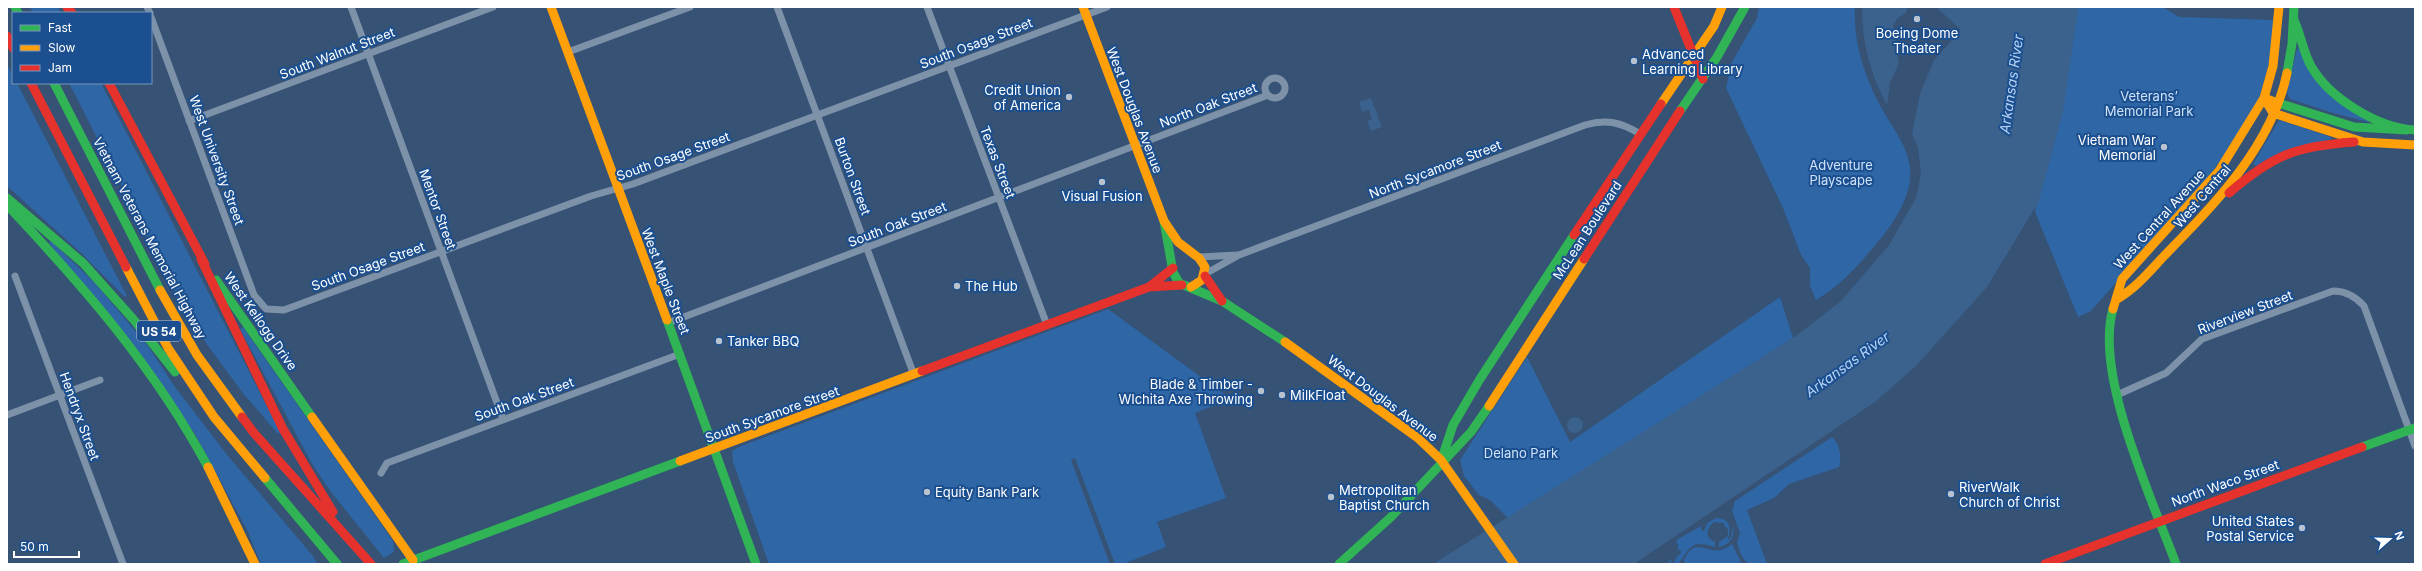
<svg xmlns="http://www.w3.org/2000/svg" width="2422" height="571" font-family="Inter,sans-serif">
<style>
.green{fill:#2f66a5}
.water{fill:#3b618d}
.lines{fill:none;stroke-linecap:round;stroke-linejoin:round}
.street{stroke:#7d92a8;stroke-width:7}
.fast{stroke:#30b455;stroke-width:9}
.slow{stroke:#ff9f0a;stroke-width:9}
.jam{stroke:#e5322d;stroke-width:9}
.poi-dot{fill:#b9c2ce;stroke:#1b4f8f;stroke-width:1.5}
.labels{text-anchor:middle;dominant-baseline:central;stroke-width:4;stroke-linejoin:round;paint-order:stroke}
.shield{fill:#1b4f8f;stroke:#bbcadd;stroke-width:1}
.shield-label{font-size:12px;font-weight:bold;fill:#fff}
.poi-label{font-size:13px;fill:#fff;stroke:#1b4f8f;text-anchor:start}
.street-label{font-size:13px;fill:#fff;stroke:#1b4f8f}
.park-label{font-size:13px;fill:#cfe3fa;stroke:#1b4f8f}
.water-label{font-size:14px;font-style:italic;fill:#b5d3f5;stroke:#1b4f8f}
</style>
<rect width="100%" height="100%" fill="#365274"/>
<path class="green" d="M30 7H58L61 13H33Z
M1759 7H1855C1853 44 1866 82 1885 114 1895 131 1908 148 1910 168 1913 195 1893 225 1876 244 1860 264 1839 287 1816 300L1810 286V268L1801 255 1783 208 1726 88 1732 62 1757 18Z
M2076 7H2163L2179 17 2274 20 2269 63 2259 100 2233 143 2205 181 2091 311 2078 317 2035 212Z
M2297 49H2299L2307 65 2369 120 2368 122 2333 113 2290 99 2287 93Z
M7 64 13 76V83H17L127 296 125 297 81 253 7 186Z
M69 83H101L280 432 278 434 242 392 206 343 179 299Z
M2279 120 2331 137V141L2256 166 2253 164Z
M51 241 94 282 148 346 175 387 228 456 313 556 317 564H261L247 530 194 432 49 243Z
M1780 297 1793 338 1508 518 1490 500 1479 495 1464 476 1460 460 1527 357 1570 442Z
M1108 309 1231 399 1195 413 1226 498 1157 522 1166 547 1123 564H1115L1075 458 1071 460 1110 564H769L733 462 732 451 741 446Z
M243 327 393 541 394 552 384 558 331 492 312 464 240 329Z
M1832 437C1840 444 1842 457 1839 467L1789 484 1774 498 1747 510 1767 564H1748L1741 555 1737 542 1740 533 1732 511 1735 501Z
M1716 518C1732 518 1731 531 1727 542L1731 537 1733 526C1735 537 1730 545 1719 547V542L1728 536V530L1723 523 1715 522C1706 527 1704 538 1715 542V547C1690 539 1691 547 1678 564H1674L1675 559 1681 553 1680 549 1672 558 1671 564H1667L1678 551V544L1676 542 1678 539 1701 526V530L1704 531 1707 523Z
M1732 544 1742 564H1685L1684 560C1694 536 1705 553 1721 550 1725 549 1729 546 1732 544Z"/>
<path class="water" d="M1862 7 1907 8 1906 13 1898 18 1893 25 1899 63 1890 83 1887 105C1870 74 1862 42 1862 7Z
M1936 7H2078V10L2063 111 2039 201 1987 287 1916 366 1875 402 1634 564H1433L1796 336 1841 301 1889 245 1916 198 1921 173 1918 148 1912 134 1920 94 1934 60 1961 30Z
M1371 98 1382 127 1371 131 1367 121 1372 119 1369 110 1362 112 1359 102Z
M1567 425a8 8 0 1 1 16 0a8 8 0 1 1-16 0Z"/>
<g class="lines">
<path class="street" d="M147 7 150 13
M351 7 503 419
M777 7 914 375
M927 7 1047 325
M151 17 254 295 266 309 284 310 591 196 633 184 1107 7
M568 52 690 7
M1265 88a10 10 0 1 1 20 0a10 10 0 1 1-20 0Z
M189 121 493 7
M1199 257 1238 255
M1205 274 1239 255 1585 125C1606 119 1621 122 1640 134
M15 276 123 564
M668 323 1268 95
M2117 395 2166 373 2202 339 2333 291C2346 291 2355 296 2364 306L2415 446
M7 415 100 380
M381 473 387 463 680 354"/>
<path class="fast" d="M15 7 18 13
M2294 20C2301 35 2303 52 2311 66 2329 98 2378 128 2415 130
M2287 73 2292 44 2294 7
M54 83 160 290
M2275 102 2354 127 2407 130
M1680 111 1717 57 1745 7
M7 198 83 263 134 320 175 372
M7 205C84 287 154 367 208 467
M1164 221 1173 272 1179 283 1222 301 1285 342
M216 280 312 417
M2113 309C2094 375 2152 499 2176 564
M667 320 756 564
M2362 447 2415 428
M1442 458 1453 425 1480 379 1574 235
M265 478 337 564
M403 564 680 461
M1339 564 1391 517 1471 432 1489 406"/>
<path class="slow" d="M551 7 667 320
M1083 7 1164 221 1178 242 1199 258 1205 267 1202 280 1191 287
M2279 7 2273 66 2264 98 2273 113 2363 142 2415 145
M1661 104 1714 26 1722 7
M126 267 168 348 214 417 265 478
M160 290 197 355 242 417
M2117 299C2136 288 2149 272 2164 256 2214 205 2272 146 2287 73
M2113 309 2122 279 2219 171 2264 98 2275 102
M1285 342 1418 438 1441 460 1514 564
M1489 406 1584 259
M312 417 413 560
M680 461 922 371
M208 467 255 564"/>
<path class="jam" d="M67 7 72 13
M1674 7 1703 79
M7 36 13 48
M31 83 126 267
M109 83 205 264
M2229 193C2273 155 2296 146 2354 142
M1574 235 1661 104
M201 259 283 429 333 512
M1584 259 1680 111
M1205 276 1222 301
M1149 287 1173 268
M922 371 1149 287 1182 285
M242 417 254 433 371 564
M2045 564 2362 447"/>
</g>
<g class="poi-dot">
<circle cx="1917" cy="19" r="4"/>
<circle cx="1634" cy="61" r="4"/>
<circle cx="1069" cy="97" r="4"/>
<circle cx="2164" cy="147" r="4"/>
<circle cx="1102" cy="182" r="4"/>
<circle cx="957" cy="286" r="4"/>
<circle cx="719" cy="341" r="4"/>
<circle cx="1261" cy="391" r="4"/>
<circle cx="1282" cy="395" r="4"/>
<circle cx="927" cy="492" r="4"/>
<circle cx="1951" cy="494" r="4"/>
<circle cx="1331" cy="497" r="4"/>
<circle cx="2302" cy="528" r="4"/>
</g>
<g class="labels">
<rect class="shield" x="137" y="321" width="44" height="20" rx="3"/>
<g class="shield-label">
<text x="159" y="331">US 54</text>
</g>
<g class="poi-label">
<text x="1917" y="33" text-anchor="middle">Boeing Dome<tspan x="1917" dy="15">Theater</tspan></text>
<text x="1642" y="54">Advanced<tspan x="1642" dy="15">Learning Library</tspan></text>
<text x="1061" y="90" text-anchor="end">Credit Union<tspan x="1061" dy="15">of America</tspan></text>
<text x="2156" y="140" text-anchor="end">Vietnam War<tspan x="2156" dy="15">Memorial</tspan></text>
<text x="1102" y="196" text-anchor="middle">Visual Fusion</text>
<text x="965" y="286">The Hub</text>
<text x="727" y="341">Tanker BBQ</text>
<text x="1253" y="384" text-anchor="end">Blade &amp; Timber -<tspan x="1253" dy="15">WIchita Axe Throwing</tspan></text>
<text x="1290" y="395">MilkFloat</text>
<text x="1959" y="487">RiverWalk<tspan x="1959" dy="15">Church of Christ</tspan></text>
<text x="1339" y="490">Metropolitan<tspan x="1339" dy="15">Baptist Church</tspan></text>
<text x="935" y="492">Equity Bank Park</text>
<text x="2294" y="521" text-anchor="end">United States<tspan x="2294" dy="15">Postal Service</tspan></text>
</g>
<g class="street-label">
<text transform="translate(976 43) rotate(-21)">South Osage Street</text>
<text transform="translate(337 53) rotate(-21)">South Walnut Street</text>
<text transform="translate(1208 105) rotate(-21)">North Oak Street</text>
<text transform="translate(1135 110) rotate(69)">West Douglas Avenue</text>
<text transform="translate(673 156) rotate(-20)">South Osage Street</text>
<text transform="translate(217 160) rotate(70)">West University Street</text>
<text transform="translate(998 162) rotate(69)">Texas Street</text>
<text transform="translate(1435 169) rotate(-21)">North Sycamore Street</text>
<text transform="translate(853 176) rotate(70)">Burton Street</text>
<text transform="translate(2202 196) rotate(-49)">West Central</text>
<text transform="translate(438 209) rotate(70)">Mentor Street</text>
<text transform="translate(2159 219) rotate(-48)">West Central Avenue</text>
<text transform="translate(897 224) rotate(-21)">South Oak Street</text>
<text transform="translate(1587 230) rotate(-57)">McLean Boulevard</text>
<text transform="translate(150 238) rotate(62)">Vietnam Veterans Memorial Highway</text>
<text transform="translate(368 266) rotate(-20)">South Osage Street</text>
<text transform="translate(666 281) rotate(69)">West Maple Street</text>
<text transform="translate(2245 312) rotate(-21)">Riverview Street</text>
<text transform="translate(261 321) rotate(55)">West Kellogg Drive</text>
<text transform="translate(1383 398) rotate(37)">West Douglas Avenue</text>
<text transform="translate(524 399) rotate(-20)">South Oak Street</text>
<text transform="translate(772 414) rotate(-20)">South Sycamore Street</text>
<text transform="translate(80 416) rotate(70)">Hendryx Street</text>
<text transform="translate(2225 483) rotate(-20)">North Waco Street</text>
</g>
<g class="park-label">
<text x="2149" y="96">Veterans’<tspan x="2149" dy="15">Memorial Park</tspan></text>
<text x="1841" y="165">Adventure<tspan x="1841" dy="15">Playscape</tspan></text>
<text x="1521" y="453">Delano Park</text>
</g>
<g class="water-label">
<text transform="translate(2011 84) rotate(-82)">Arkansas River</text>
<text transform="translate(1847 364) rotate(-36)">Arkansas River</text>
</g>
</g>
<rect width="2422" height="571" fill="none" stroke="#ffffff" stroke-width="16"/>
<rect x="12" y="12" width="140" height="72" fill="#1b4f8f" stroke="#7695bc"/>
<rect x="20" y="25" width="20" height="6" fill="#30b455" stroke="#7695bc"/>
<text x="48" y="32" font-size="12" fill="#ffffff">Fast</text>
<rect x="20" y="45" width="20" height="6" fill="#ff9f0a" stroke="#7695bc"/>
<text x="48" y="52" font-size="12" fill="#ffffff">Slow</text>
<rect x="20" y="65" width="20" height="6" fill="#e5322d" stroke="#7695bc"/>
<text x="48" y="72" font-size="12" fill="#ffffff">Jam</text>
<g transform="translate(2390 539) rotate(70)" stroke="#1b4f8f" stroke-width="3" paint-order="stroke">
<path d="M0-3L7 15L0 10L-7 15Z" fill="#ffffff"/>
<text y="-6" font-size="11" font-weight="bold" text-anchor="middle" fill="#ffffff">N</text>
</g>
<path d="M14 551v6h65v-6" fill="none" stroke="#ffffff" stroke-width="2"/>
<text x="20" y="551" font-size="12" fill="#ffffff" stroke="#1b4f8f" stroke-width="3" paint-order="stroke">50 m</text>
</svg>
